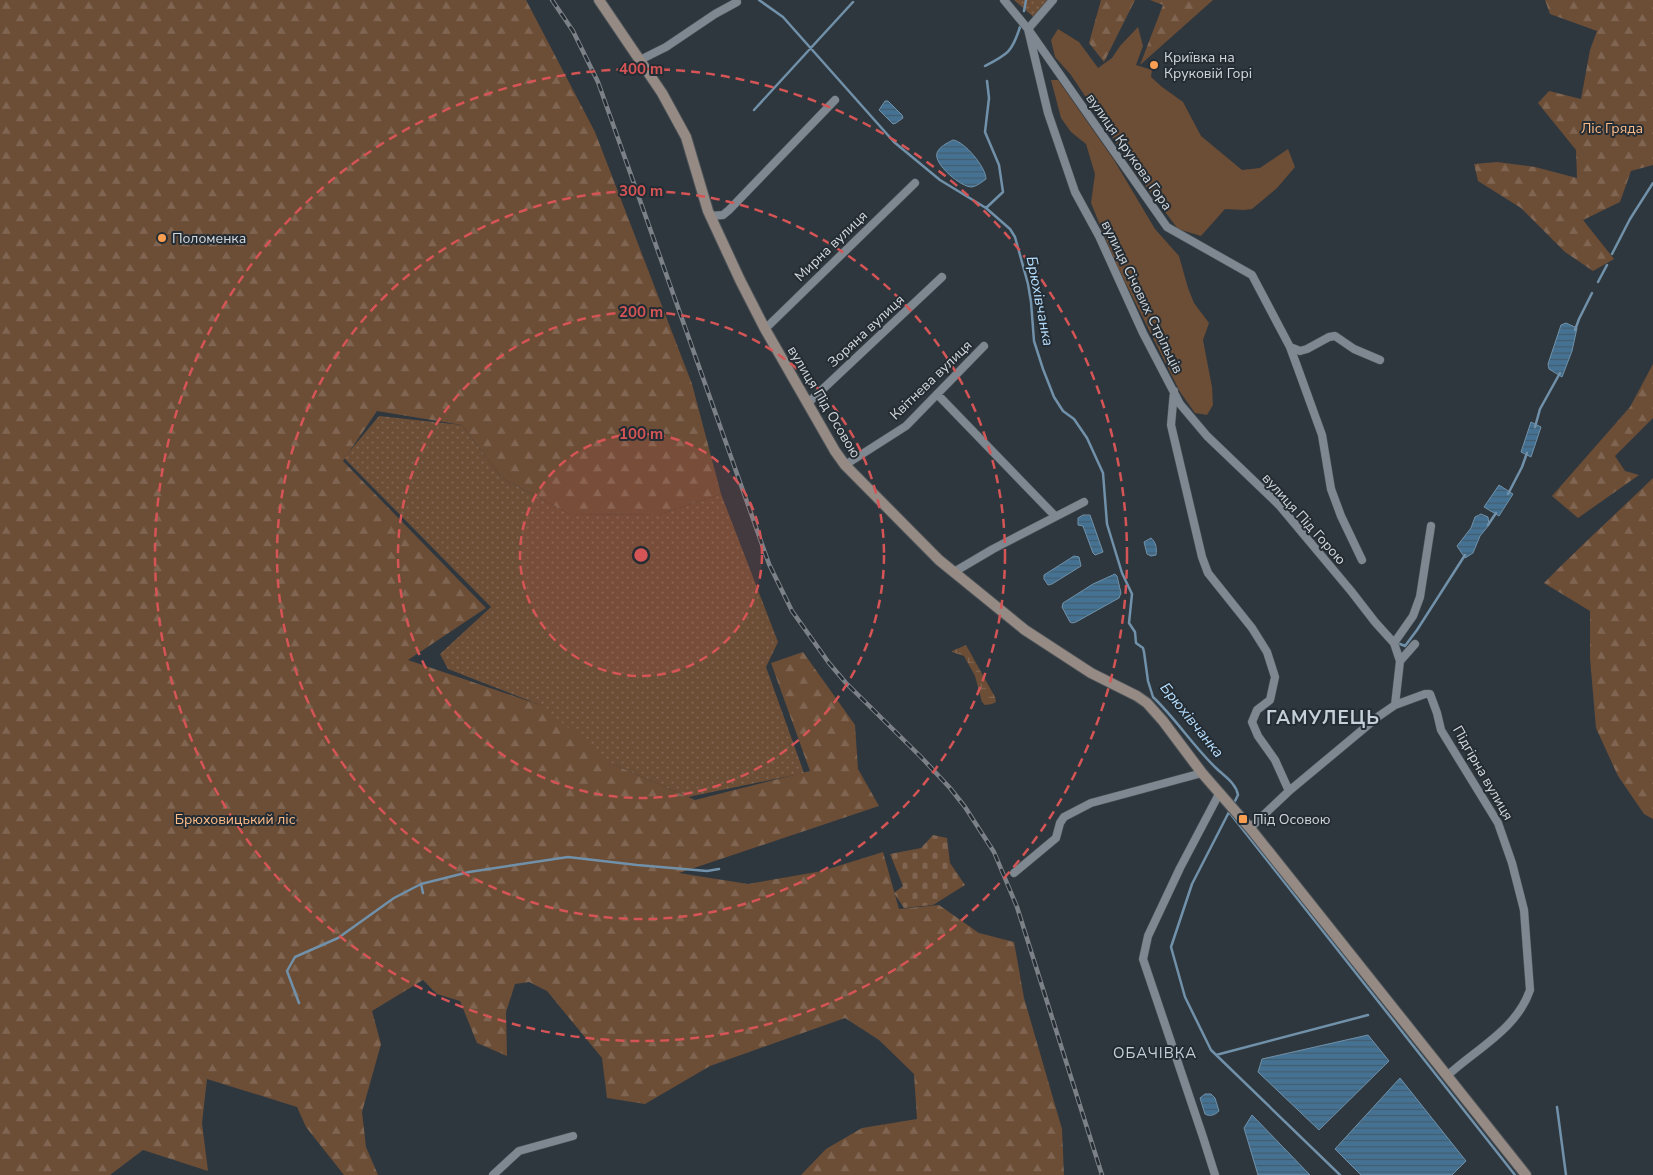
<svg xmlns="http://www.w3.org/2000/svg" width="1653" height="1175" font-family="'Nunito Sans',sans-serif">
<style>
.grass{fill:#6c4d36}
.forest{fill:url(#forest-firs)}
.wetland{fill:url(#wetland-marsh)}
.cemetery{fill:url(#cemetery-stones)}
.park{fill:url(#park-dots)}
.water{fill:url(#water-rules);stroke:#7091a9}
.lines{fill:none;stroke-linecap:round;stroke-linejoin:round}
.stream{stroke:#7091a9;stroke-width:2.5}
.street-casing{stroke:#4c5358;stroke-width:9}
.secondary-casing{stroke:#4c5358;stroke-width:12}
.street{stroke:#7f8890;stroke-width:8}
.secondary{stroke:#968b84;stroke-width:10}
.rail-casing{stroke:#7b8187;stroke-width:4.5}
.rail{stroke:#252d34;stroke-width:2.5;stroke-dasharray:8;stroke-linecap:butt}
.ring{fill:none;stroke:#d55455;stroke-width:2.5;stroke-dasharray:9 6}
.poi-dot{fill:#fb9e51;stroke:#252d34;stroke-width:2}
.labels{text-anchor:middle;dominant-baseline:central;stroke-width:4;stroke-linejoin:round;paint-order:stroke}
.poi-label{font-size:14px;fill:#d3d8dc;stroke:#252d34;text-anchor:start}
.park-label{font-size:14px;fill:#fdbb88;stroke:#252d34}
.street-label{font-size:14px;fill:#d3d8dc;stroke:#252d34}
.water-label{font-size:15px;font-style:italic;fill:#b5ddfd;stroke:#252d34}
.neighbourhood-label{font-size:15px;letter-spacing:1px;fill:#c4cfd7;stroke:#252d34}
.district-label{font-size:19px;font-weight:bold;letter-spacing:1px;fill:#c4cfd7;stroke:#252d34}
.centre{fill:#d55455;stroke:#252d34;stroke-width:2.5}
.ring-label{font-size:15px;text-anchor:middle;font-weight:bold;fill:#d55455;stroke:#252d34;stroke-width:4;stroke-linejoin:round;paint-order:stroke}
</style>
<defs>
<pattern id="forest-firs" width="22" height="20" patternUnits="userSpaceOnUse" patternTransform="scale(1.25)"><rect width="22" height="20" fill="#6c4d36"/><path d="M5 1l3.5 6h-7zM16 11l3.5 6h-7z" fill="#806652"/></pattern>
<pattern id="wetland-marsh" width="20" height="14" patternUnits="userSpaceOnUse" patternTransform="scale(1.25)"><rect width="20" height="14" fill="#6c4d36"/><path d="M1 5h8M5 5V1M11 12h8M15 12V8" fill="none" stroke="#806652"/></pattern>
<pattern id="cemetery-stones" width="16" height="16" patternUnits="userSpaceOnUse" patternTransform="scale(1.25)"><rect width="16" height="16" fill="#6c4d36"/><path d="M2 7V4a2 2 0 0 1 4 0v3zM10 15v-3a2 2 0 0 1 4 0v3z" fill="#806652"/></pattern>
<pattern id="park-dots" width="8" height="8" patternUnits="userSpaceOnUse" patternTransform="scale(1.25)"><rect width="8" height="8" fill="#6c4d36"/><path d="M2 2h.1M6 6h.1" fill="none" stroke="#806652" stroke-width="1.8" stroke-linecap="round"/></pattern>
<pattern id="water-rules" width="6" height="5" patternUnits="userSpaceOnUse" patternTransform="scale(1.25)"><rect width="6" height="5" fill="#457293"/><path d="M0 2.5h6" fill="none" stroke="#425c6f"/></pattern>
</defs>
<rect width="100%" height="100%" fill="#2f373e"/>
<path class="grass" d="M1138 27 1143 46 1136 65 1152 70 1151 77 1162 87 1183 102 1201 136 1242 170 1260 168 1288 149 1295 167 1277 188 1252 209 1244 210 1225 209 1201 236 1178 229 1141 180 1071 75 1055 57 1051 40 1058 29 1079 42 1098 68 1112 58 1120 46Z
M1051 80H1058L1114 160 1155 229 1179 256 1188 288 1194 303 1209 323 1203 340 1212 387 1213 405 1207 415 1195 413 1180 392 1116 264 1091 203 1095 174 1086 144 1071 132 1061 118Z"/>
<path class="forest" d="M0 0H526L595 132 692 384 721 494 658 515 570 514 502 478 462 425 377 411 343 461 486 608 408 660 552 709 613 764 695 800 810 771 771 663 803 652 855 725 858 769 879 806 679 873 748 884 822 871 883 852 899 909 939 905 979 933 1014 942 1024 998 1062 1129 1064 1175H801L826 1149 862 1128 917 1119 914 1074 879 1040 845 1018 710 1066 645 1104 607 1098 602 1058 547 991 529 982 515 984 506 1012 507 1056 477 1043 460 1001 437 994 423 980 372 1011 381 1044 362 1112 366 1147 378 1175H344L306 1127 297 1107 207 1079 202 1123 208 1171 143 1150 110 1175H0Z
M1101 0H1135L1104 62 1089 43Z
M1150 0H1213L1140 65 1163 5Z
M1545 0H1653V165L1631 171 1620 202 1583 220 1614 259 1593 271 1565 252 1521 208 1478 181 1474 164 1497 162 1535 167 1577 178 1576 150 1538 103 1549 91 1581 99 1590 50 1597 31 1550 14Z
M1653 364V418L1615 456 1625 471 1639 475 1578 518 1552 496 1630 407Z
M1653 478V819L1644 814 1618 776 1596 728 1590 658V611L1544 583C1579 547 1617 513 1653 478Z"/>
<path class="wetland" d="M966 645 995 697 996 702 992 704 985 705 982 702 975 676 964 656 952 652V651Z"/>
<path class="cemetery" d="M933 835 947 838 950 863 965 885 933 905 904 908 894 893 903 886 890 854 921 848Z"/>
<path class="park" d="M1014 0H1051L1037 20Z
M379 416 462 425 502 478 570 514 658 515 721 494 778 642 766 667 804 773 688 797 613 764 540 705 448 669 440 654 491 607 344 458Z"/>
<path class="water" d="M885 101H888L902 115 903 118 896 123 893 124 879 110Z
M953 140C964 141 986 167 986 179 982 182 977 186 972 187 962 188 933 164 937 153 939 147 947 143 953 140Z
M1566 323 1577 328 1572 351 1562 377 1549 369 1548 364 1561 325Z
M1531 422 1541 427 1531 457 1521 452Z
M1499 485 1513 494 1499 516 1484 507Z
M1481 514 1488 517 1489 525 1480 536 1473 553 1465 558 1457 546 1471 528 1475 517Z
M1083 515H1090L1103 552 1095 555 1093 553 1083 526 1078 525V518Z
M1151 538C1156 542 1157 548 1156 555L1151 556 1147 554 1144 542Z
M1074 556 1079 557 1081 566 1052 584 1048 585 1044 579V575Z
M1115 574 1117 576 1121 593 1119 598 1076 622 1072 623 1070 622 1062 607 1063 603 1093 584Z
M1368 1035 1389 1061 1319 1130 1258 1072 1262 1059Z
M1400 1078 1466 1161 1452 1175H1361L1335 1149Z
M1205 1094H1211L1215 1098 1219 1111C1215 1115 1210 1117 1205 1114L1200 1098Z
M1252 1115 1310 1175H1258L1244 1128Z"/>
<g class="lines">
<path class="stream" d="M759 0 783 17 894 142 940 180 986 208 1010 229 1015 237 1028 284 1031 302 1034 341 1043 369 1054 397 1063 411 1074 419 1087 438 1103 473 1107 524 1122 573 1132 594 1129 623 1135 632 1136 643 1143 648 1144 652 1148 681 1153 697C1176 719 1193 746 1216 768 1224 776 1236 783 1238 795L1233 805
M1024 11 1026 0
M985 66C1008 54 1012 52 1020 27
M754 110 853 2
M986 208 1003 192 999 165 985 132 989 98 987 81
M1612 254 1630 219 1653 183
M1598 282 1607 265
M1575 330 1579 319 1592 293
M1535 427 1540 409 1560 373
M1508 494 1522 467 1527 453
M1488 525 1496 513
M1400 644 1405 646 1417 630 1465 555
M1230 810 1192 884 1171 947 1185 997 1211 1050 1340 1175
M1229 812 1515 1175
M421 884 423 893
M299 1003 287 971 295 957 338 938 394 898 421 884 469 872 568 857 637 865 707 871 719 869
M1216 1055 1368 1015
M1557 1107 1566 1175"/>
<g class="street-casing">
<path id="street" d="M1004 0 1028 29 1167 227 1252 275 1290 347 1297 366 1322 435 1331 489 1341 516 1362 560
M1028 29 1048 113 1075 192 1099 236 1143 333 1180 404 1207 436 1279 505 1351 591 1375 622 1394 643 1400 661
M1028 29 1053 0
M640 60 666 47 715 14 737 2
M710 216 723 215 729 210 835 100
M765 329 915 183
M1290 347 1300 351 1307 349 1329 337 1335 336 1354 349 1380 360
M1174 391 1171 425 1202 557 1208 573 1252 628 1267 652 1275 677 1270 700 1257 710 1252 722 1258 736 1275 760 1289 791
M937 394 1055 516
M808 403 942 277
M845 465 906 426 984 346
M954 572 993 549 1084 502
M1394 643 1413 616 1420 597 1431 526
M1395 705 1425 694H1430L1437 713 1441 730 1498 823 1512 863 1524 910 1530 990C1517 1029 1476 1049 1447 1076
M1250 828 1289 791 1379 716 1395 705 1400 661 1415 644
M1014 873 1056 838 1060 823 1064 817 1091 803 1202 773
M493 1175 519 1151 573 1136
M1215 1175 1203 1137 1143 959 1148 936 1180 868 1219 794"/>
</g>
<g class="secondary-casing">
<path id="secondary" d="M599 0 662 93 686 137 708 211 740 280 765 329 835 451 845 465 939 560 1025 630 1091 673 1137 696 1147 703 1163 721 1202 773 1250 828 1526 1175"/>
</g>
<use href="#street" class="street"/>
<use href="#secondary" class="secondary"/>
<g class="rail-casing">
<path id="rail" d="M552 0 573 31 598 82 769 564 792 611 829 663 846 683 921 757 950 788 965 807 994 852 1017 907 1102 1175"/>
</g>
<use href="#rail" class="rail"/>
</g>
<circle cx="641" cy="555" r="121" fill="#d55455" fill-opacity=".12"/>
<g class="ring">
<circle cx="641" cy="555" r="121"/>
<circle cx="641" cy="555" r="243"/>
<circle cx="641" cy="555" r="364"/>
<circle cx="641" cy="555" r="486"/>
</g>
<g class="poi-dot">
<circle cx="1154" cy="65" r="5"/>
<circle cx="162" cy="238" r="5"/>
<rect x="1238" y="814" width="10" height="10" rx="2.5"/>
</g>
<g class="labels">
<g class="poi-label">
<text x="1164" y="57">Криївка на<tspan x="1164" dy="16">Круковій Горі</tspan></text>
<text x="172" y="238">Поломенка</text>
<text x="1253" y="819">Під Осовою</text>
</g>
<g class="park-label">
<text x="1612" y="128">Ліс Гряда</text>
<text x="235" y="819">Брюховицький ліс</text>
</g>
<g class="street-label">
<text transform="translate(1129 152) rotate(55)">вулиця Крукова Гора</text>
<text transform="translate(831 246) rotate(-44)">Мирна вулиця</text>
<text transform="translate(1142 297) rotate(64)">вулиця Січових Стрільців</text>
<text transform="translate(866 331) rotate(-43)">Зоряна вулиця</text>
<text transform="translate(931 380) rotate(-44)">Квітнева вулиця</text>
<text transform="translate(824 402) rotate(59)">вулиця Під Осовою</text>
<text transform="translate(1304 519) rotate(48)">вулиця Під Горою</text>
<text transform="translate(1483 773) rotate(60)">Підгірна вулиця</text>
</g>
<g class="water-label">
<text transform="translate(1040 301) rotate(79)">Брюхівчанка</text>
<text transform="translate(1192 720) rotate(51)">Брюхівчанка</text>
</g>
<g class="neighbourhood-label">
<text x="1155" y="1053">ОБАЧІВКА</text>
</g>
<g class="district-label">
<text x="1323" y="718">ГАМУЛЕЦЬ</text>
</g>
</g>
<circle cx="641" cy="555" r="8" class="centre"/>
<g class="ring-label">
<text x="641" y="74">400 m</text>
<text x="641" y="196">300 m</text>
<text x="641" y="317">200 m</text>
<text x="641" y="439">100 m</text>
</g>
</svg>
